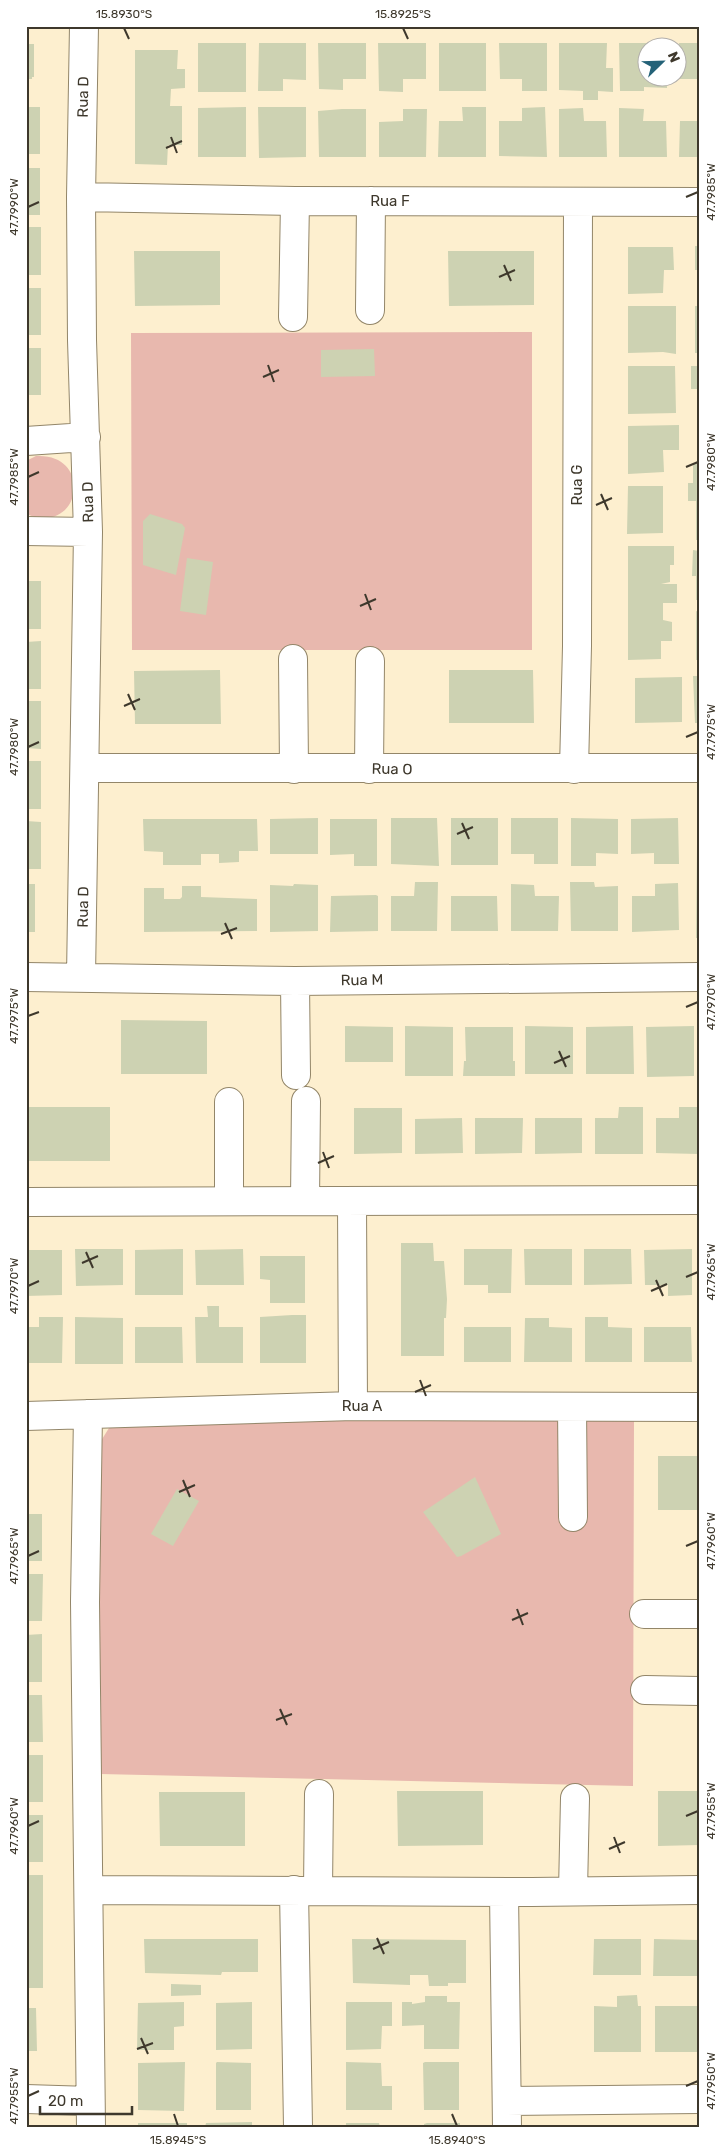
<svg xmlns="http://www.w3.org/2000/svg" width="725" height="2153" font-family="Rubik,sans-serif">
<style>
.green{fill:#e8b8ae}
.building{fill:#cdd2b2}
.lines{fill:none;stroke-linecap:round;stroke-linejoin:round}
.minor-casing{stroke:#938669;stroke-width:30}
.minor{stroke:#fff;stroke-width:28}
.ticks{fill:none;stroke:#3e382c;stroke-width:2}
.labels{text-anchor:middle;dominant-baseline:central;stroke-width:4.5;stroke-linejoin:round;paint-order:stroke}
.street-label{font-size:15px;fill:#3e382c;stroke:#fff}
.neatline{fill:none;stroke:#3e382c;stroke-width:2}
.ticks-label{font-size:12px;text-anchor:middle;fill:#3e382c}
</style>
<rect width="100%" height="100%" fill="#fdefcf"/>
<path class="green" d="M532 332V650H132L131 333Z
M36 456C87 453 84 518 44 518 37 518 32 517 26 513V461Z
M124 1419 634 1420 633 1786 100 1774 99 1444 109 1428Z"/>
<path class="building" d="M198 43H246V92H198Z
M259 43H306V80L283 79V91H258Z
M318 43H366V79H343V90L319 89Z
M378 43H426V79H403V92L379 91Z
M439 43H486V91H439Z
M499 43H547V91H522V79H500Z
M559 43H607L606 68H613V92L598 91V100H583V89V91L559 90Z
M619 43H667V48H648V78H667V88L644 87V91H620Z
M679 43H699V79H680Z
M26 44H34V77H32V79H26Z
M135 50H178L177 69H185V88L171 89 170 106H182V145H168L167 165 135 164Z
M26 107H40V154H26Z
M246 107V157H198V108Z
M258 107H306V157L259 158Z
M462 107H486V157H438L439 121H463Z
M545 107 547 157 499 156V121H522V108Z
M583 108 584 121H606L607 157H559V109Z
M619 108 644 109 643 121H666L667 157H619Z
M342 109H366V157H319L318 111Z
M403 109H427L426 157H379V122L403 121Z
M680 121H699V157H679Z
M26 168H40V215H26Z
M26 227H41V275H26Z
M695 246H699V270H695Z
M628 247H673L674 270H664L663 293 628 294Z
M134 251H220V305L135 306Z
M448 251H534V305L449 306Z
M26 288H41V335H26Z
M628 306H676V354L663 352 628 353Z
M695 306H699V353H695Z
M26 348H41V395H26Z
M374 349 375 376 321 377V350Z
M628 366H675L676 413 628 414Z
M691 366H699V389H691Z
M679 425V450H663L664 472 628 474V426Z
M693 463H699V540H696V501H688V483H693Z
M628 486H663V533L627 534Z
M150 514 182 524 185 528 176 575 143 565V521Z
M628 546H674V565H670V582L661 584H677V603H663V620L672 622V641H661V659L628 660Z
M693 550 699 551V600H696V576H692Z
M187 558 213 562 206 615 180 611Z
M26 581H41V629H26Z
M696 611 699 612V660H696Z
M41 641V689H26V642Z
M220 670 221 724H135L134 671Z
M449 670H533L534 723H449Z
M693 676H699V723H695Z
M682 677V722L635 723V678Z
M26 701H41V749L26 748Z
M26 761H41V809H26Z
M318 818V854H270V819Z
M391 818H437L439 866 391 864Z
M451 818H498V865H451Z
M511 818H558V864H534V854H511Z
M571 818 618 819V854L596 853V866H571Z
M678 818 679 864H654V853L631 854V819Z
M143 819H257L258 851H239V862L219 863V854H201V865H163V852L144 851Z
M330 819H377V866H354V854L330 855Z
M26 821 41 822V869H26Z
M697 843H699V938H696Z
M415 882H438L437 931H391V896H414Z
M570 882H594L595 887 618 886V931H571Z
M678 883 679 930 632 932V896H655V884Z
M26 884H35V932H26Z
M294 884 318 885V931L270 932V885L293 886Z
M511 884 534 885 535 896H559L558 931H511Z
M182 886H201V897L257 899V931L144 932V888H164V899H180L182 897Z
M376 895 378 896V931L330 932 331 896Z
M451 896H497L498 931H451Z
M121 1020 207 1021V1074H121Z
M345 1026 393 1027V1062H345Z
M405 1026 453 1027V1076H405Z
M525 1026 573 1027V1074H525Z
M633 1026 634 1074H586V1027Z
M694 1026V1076L647 1077 646 1027Z
M465 1027H513V1061H515V1076H463L464 1061H466Z
M26 1107H110V1161H26Z
M619 1107H643V1154H595V1118H618Z
M679 1107H699V1154L656 1153V1118H679Z
M354 1108H402V1153L354 1154Z
M462 1118 463 1153 415 1154V1119Z
M475 1118H523L522 1153 475 1154Z
M535 1118H582V1153L535 1154Z
M401 1243H433L434 1261H444L447 1299 446 1318H444V1356H401Z
M75 1249H123V1285L76 1286Z
M183 1249V1295H135V1250Z
M243 1249 244 1285H196L195 1250Z
M464 1249H512L511 1293H488V1285H464Z
M524 1249H572V1285H525Z
M584 1249H631L632 1284 584 1285Z
M692 1249V1295L668 1296V1285H645L644 1250Z
M26 1250H62V1295L26 1296Z
M260 1256H305V1303H270V1280L260 1279Z
M207 1306H219V1327H243V1363H196L195 1317H208Z
M292 1315H306V1363H260V1317Z
M39 1317H63L62 1363H26V1327H39Z
M75 1317 123 1318V1364H75Z
M585 1317H608V1327L632 1328V1362H585Z
M525 1318H549V1327L572 1328V1362H524Z
M135 1327H182L183 1363H135Z
M464 1327H511V1362H464Z
M644 1327H691L692 1362H644Z
M658 1456H699V1510H658Z
M475 1477 501 1534 461 1556 457 1557 423 1512Z
M177 1489 199 1501 173 1546 151 1534Z
M26 1514H42V1561H26Z
M26 1574H43L42 1621H26Z
M42 1634V1682H26V1635Z
M26 1695H42L43 1742H26Z
M26 1755H43V1802H26Z
M397 1791H483V1845L398 1846Z
M658 1791H699V1845L658 1846Z
M159 1792H245V1846H160Z
M26 1815H43V1862H26Z
M26 1875H43V1988H26Z
M144 1939H258V1972H222L221 1975 145 1973Z
M352 1939 466 1940V1983H448V1986H429L428 1975H410V1985L353 1983Z
M594 1939H641V1975H593Z
M654 1939 699 1940V1976H653Z
M171 1984 201 1985V1995L171 1996Z
M637 1995 638 2006H641V2052H594V2006L617 2007V1996Z
M425 1996H447V2002H460L459 2049H424V2025L402 2026V2002H412V2004L425 2002Z
M184 2002V2026L174 2027V2050H137L138 2003Z
M252 2002V2049L216 2050V2003Z
M346 2002H392V2026H382L381 2049 346 2050Z
M655 2006H699V2052H655Z
M26 2008H36L37 2051H26Z
M185 2062 184 2111 138 2110V2063Z
M217 2062 251 2063V2110H216V2063Z
M346 2062 381 2063 382 2086H392V2110H346Z
M425 2062H459V2110H424L423 2063Z
M252 2122V2127H205L206 2123Z
M138 2123H187V2127H138Z
M346 2123H379L380 2127H346Z
M427 2123H460V2127H424V2124Z"/>
<g class="lines">
<g class="minor-casing">
<path id="minor" d="M81 197 295 201 699 202
M370 310 371 201
M293 317 295 201
M26 441 86 437
M26 531 88 532
M293 659 294 769
M86 768H699
M369 769 370 661
M574 769 577 646 578 202
M26 977 295 981 699 977
M81 977 88 532 82 340 81 197 84 26
M295 981 296 1075
M229 1201V1102
M305 1201 306 1101
M26 1202 699 1200
M352 1202 353 1406
M572 1407 573 1517
M88 1414 85 1602 91 2127
M26 1416 353 1406 699 1407
M644 1614H699
M645 1690 699 1691
M90 1890 532 1892 699 1890
M294 1890 298 2127
M318 1890 319 1794
M573 1891 575 1798
M504 1892 507 2127
M26 2099 90 2101
M507 2101 699 2099"/>
</g>
<use href="#minor" class="minor"/>
</g>
<path class="ticks" d="M124 28 129 39M403 28 408 39M171 137 177 153M166 148 182 141M686 197 698 192M28 207 39 202M504 265 511 281M499 277 515 270M268 365 274 382M263 377 279 370M686 467 698 462M28 477 39 472M601 494 608 510M596 505 612 498M365 594 371 610M360 606 376 599M128 694 135 710M124 706 140 699M686 737 698 732M28 747 39 742M462 823 469 839M457 834 473 827M225 923 232 939M221 934 237 928M686 1007 698 1002M28 1016 39 1012M559 1051 566 1067M554 1063 570 1056M323 1152 329 1168M318 1163 334 1156M86 1252 93 1268M82 1263 98 1256M686 1277 698 1272M656 1280 663 1296M28 1286 39 1281M651 1291 667 1284M420 1380 426 1396M415 1392 431 1385M183 1480 190 1497M179 1492 195 1485M686 1546 698 1541M28 1556 39 1551M517 1609 523 1625M512 1620 528 1613M280 1709 287 1725M276 1720 292 1714M686 1816 698 1811M28 1826 39 1821M614 1837 620 1853M609 1849 625 1842M377 1938 384 1954M373 1949 389 1942M141 2038 148 2054M137 2049 153 2043M686 2086 698 2081M28 2096 39 2091M174 2114 178 2126M452 2114 457 2126"/>
<g class="labels">
<g class="street-label">
<text transform="translate(83 97) rotate(-89)">Rua D</text>
<text x="390" y="201">Rua F</text>
<text transform="translate(577 485) rotate(-90)">Rua G</text>
<text transform="translate(88 502) rotate(-91)">Rua D</text>
<text transform="translate(392 769) rotate(1)">Rua O</text>
<text transform="translate(83 907) rotate(-89)">Rua D</text>
<text transform="translate(362 980) rotate(-1)">Rua M</text>
<text x="362" y="1406">Rua A</text>
</g>
</g>
<rect width="725" height="2153" fill="none" stroke="#ffffff" stroke-width="55"/>
<g transform="translate(662 62) rotate(67)"><circle r="24" fill="#ffffff" stroke="#b2afab"/>
<path d="M0-4L9 19L0 12L-9 19Z" fill="#246278"/>
<text y="-8" font-size="14" font-weight="bold" text-anchor="middle" fill="#3e382c">N</text>
</g>
<path d="M40 2106v8h92v-8" fill="none" stroke="#3e382c" stroke-width="2.5"/>
<text x="48" y="2106" font-size="15" fill="#3e382c" stroke="#ffffff" stroke-width="4" paint-order="stroke">20 m</text>
<rect x="28" y="28" width="670" height="2098" class="neatline"/>
<g class="ticks-label">
<text x="124" y="18">15.8930°S</text>
<text x="403" y="18">15.8925°S</text>
<text transform="translate(711 192) rotate(-90)" y="4">47.7985°W</text>
<text transform="translate(14 207) rotate(-90)" y="4">47.7990°W</text>
<text transform="translate(711 462) rotate(-90)" y="4">47.7980°W</text>
<text transform="translate(14 477) rotate(-90)" y="4">47.7985°W</text>
<text transform="translate(711 732) rotate(-90)" y="4">47.7975°W</text>
<text transform="translate(14 747) rotate(-90)" y="4">47.7980°W</text>
<text transform="translate(711 1002) rotate(-90)" y="4">47.7970°W</text>
<text transform="translate(14 1016) rotate(-90)" y="4">47.7975°W</text>
<text transform="translate(711 1272) rotate(-90)" y="4">47.7965°W</text>
<text transform="translate(14 1286) rotate(-90)" y="4">47.7970°W</text>
<text transform="translate(711 1541) rotate(-90)" y="4">47.7960°W</text>
<text transform="translate(14 1556) rotate(-90)" y="4">47.7965°W</text>
<text transform="translate(711 1811) rotate(-90)" y="4">47.7955°W</text>
<text transform="translate(14 1826) rotate(-90)" y="4">47.7960°W</text>
<text transform="translate(711 2081) rotate(-90)" y="4">47.7950°W</text>
<text transform="translate(14 2096) rotate(-90)" y="4">47.7955°W</text>
<text x="178" y="2144">15.8945°S</text>
<text x="457" y="2144">15.8940°S</text>
</g>
</svg>
